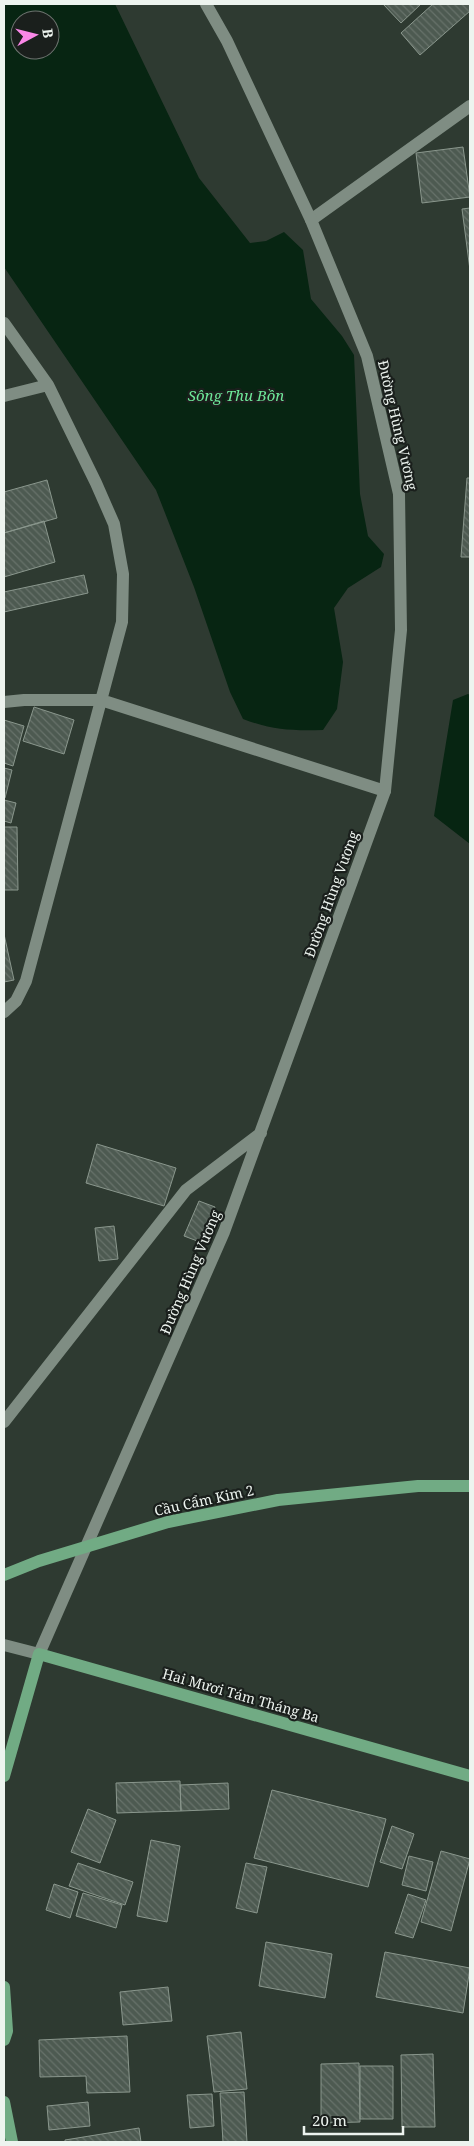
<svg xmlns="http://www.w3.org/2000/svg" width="474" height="2146" font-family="'Noto Serif',serif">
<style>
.water{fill:#072512;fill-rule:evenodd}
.building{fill:url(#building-back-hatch);stroke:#8a978d}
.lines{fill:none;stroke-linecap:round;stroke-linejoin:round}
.street{stroke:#7f8d83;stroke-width:12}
.secondary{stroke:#7f8d83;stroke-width:12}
.primary{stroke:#71ab84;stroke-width:12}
.labels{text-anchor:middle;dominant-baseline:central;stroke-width:4.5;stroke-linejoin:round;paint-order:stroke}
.street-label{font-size:14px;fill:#edf4ef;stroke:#1a1f1c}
.water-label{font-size:15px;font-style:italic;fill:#6ee799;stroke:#1a1f1c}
</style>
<defs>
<pattern id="building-back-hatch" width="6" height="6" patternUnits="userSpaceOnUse" patternTransform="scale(1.25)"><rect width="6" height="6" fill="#4d5a51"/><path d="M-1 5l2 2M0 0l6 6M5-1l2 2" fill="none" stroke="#67726a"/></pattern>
</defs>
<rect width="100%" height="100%" fill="#2e3a31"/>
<path class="water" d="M4 4H115L199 178 250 243 266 241 284 232 303 250 311 299 342 336 354 355 360 494 368 536 384 554 381 567 348 588 334 608 343 662 337 709 323 730C292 731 272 730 243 719L230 692 194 587 156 490 4 267ZM20 20H50V50H20Z
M468 694 470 695V844L434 816 453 700Z"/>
<path class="building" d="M383 4H421L401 23Z
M433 4H470V11L420 55 401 33Z
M463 147 470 197 422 203 416 153Z
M470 208V270L462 209Z
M467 478H470V557H461Z
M47 480 57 518 4 533V492Z
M44 521 55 562 4 577V533Z
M84 575 88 593 4 612V592Z
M34 707 74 720 64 754 23 741Z
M4 720 24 726 13 766 4 763Z
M4 768 12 770 5 798H4Z
M4 800 16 803 11 823 4 821Z
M4 827H17L18 890H4Z
M4 934 14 980 4 982Z
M97 1144 176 1168 164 1206 86 1183Z
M199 1201 215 1207 200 1242 184 1236Z
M114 1226 118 1259 99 1261 95 1228Z
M180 1781 181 1811 117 1813 116 1783Z
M228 1783 229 1809 181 1811 180 1785Z
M272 1790 386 1819 368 1887 254 1858Z
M88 1809 116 1820 100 1863 71 1852Z
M392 1826 414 1834 402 1869 380 1862Z
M151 1840 180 1846 167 1922 137 1916Z
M441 1851 470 1859 451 1931 421 1922Z
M409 1856 433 1862 426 1891 402 1885Z
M78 1863 133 1882 125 1905 69 1886Z
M246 1863 267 1867 257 1913 236 1908Z
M54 1884 78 1892 70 1918 46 1910Z
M83 1893 122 1905 116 1928 76 1916Z
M408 1894 426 1900 413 1938 395 1933Z
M266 1942 332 1954 325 1998 259 1986Z
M385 1952 470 1968 463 2013 376 1997Z
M168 1987 172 2021 123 2025 120 1992Z
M241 2032 247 2089 214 2092 207 2036Z
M127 2036 130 2092 87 2093 86 2076 40 2077 39 2040Z
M433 2054 435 2127H402L401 2055Z
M359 2063 360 2122 321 2123V2064Z
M360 2066H393V2119H360Z
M244 2092 247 2142H223L220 2093Z
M212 2094 214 2126 190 2128 187 2095Z
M88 2102 90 2126 49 2130 47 2106Z
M139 2128 141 2142H65V2140Z"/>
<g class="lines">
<path class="street" d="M311 220 470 106
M4 323 48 385 96 483 114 524 123 574 122 622 26 981 16 1001 4 1012
M4 396 48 385
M4 702 24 700H101L385 791
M4 1645 39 1654"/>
<path class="secondary" d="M4 1422 186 1190 261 1133
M39 1654 224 1232 385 791 401 630 399 494 367 356 311 220 227 41 206 4"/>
<path class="primary" d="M4 1575 39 1561 168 1522 278 1500 418 1486H470
M4 1776 39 1654 470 1776
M4 1987 7 2031 4 2040
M4 2102 12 2142"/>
</g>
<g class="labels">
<g class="street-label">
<text transform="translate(398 425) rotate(77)">Đường Hùng Vương</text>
<text transform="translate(331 894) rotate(-70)">Đường Hùng Vương</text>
<text transform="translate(190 1272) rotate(-67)">Đường Hùng Vương</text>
<text transform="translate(204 1500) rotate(-12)">Cầu Cẩm Kim 2</text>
<text transform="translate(241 1695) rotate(16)">Hai Mươi Tám Tháng Ba</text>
</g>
<g class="water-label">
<text x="236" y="395">Sông Thu Bồn</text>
</g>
</g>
<rect width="474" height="2146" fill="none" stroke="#edf4ef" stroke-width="10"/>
<g transform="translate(35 35) rotate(83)"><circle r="24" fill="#1a1f1c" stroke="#6e7470"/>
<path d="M0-4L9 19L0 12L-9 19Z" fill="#fa87e7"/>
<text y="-8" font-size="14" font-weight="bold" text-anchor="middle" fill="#edf4ef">B</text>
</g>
<path d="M304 2126v8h99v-8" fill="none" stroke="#edf4ef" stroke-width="2.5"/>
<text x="312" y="2126" font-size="15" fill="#edf4ef" stroke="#1a1f1c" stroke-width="4" paint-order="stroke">20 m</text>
</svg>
